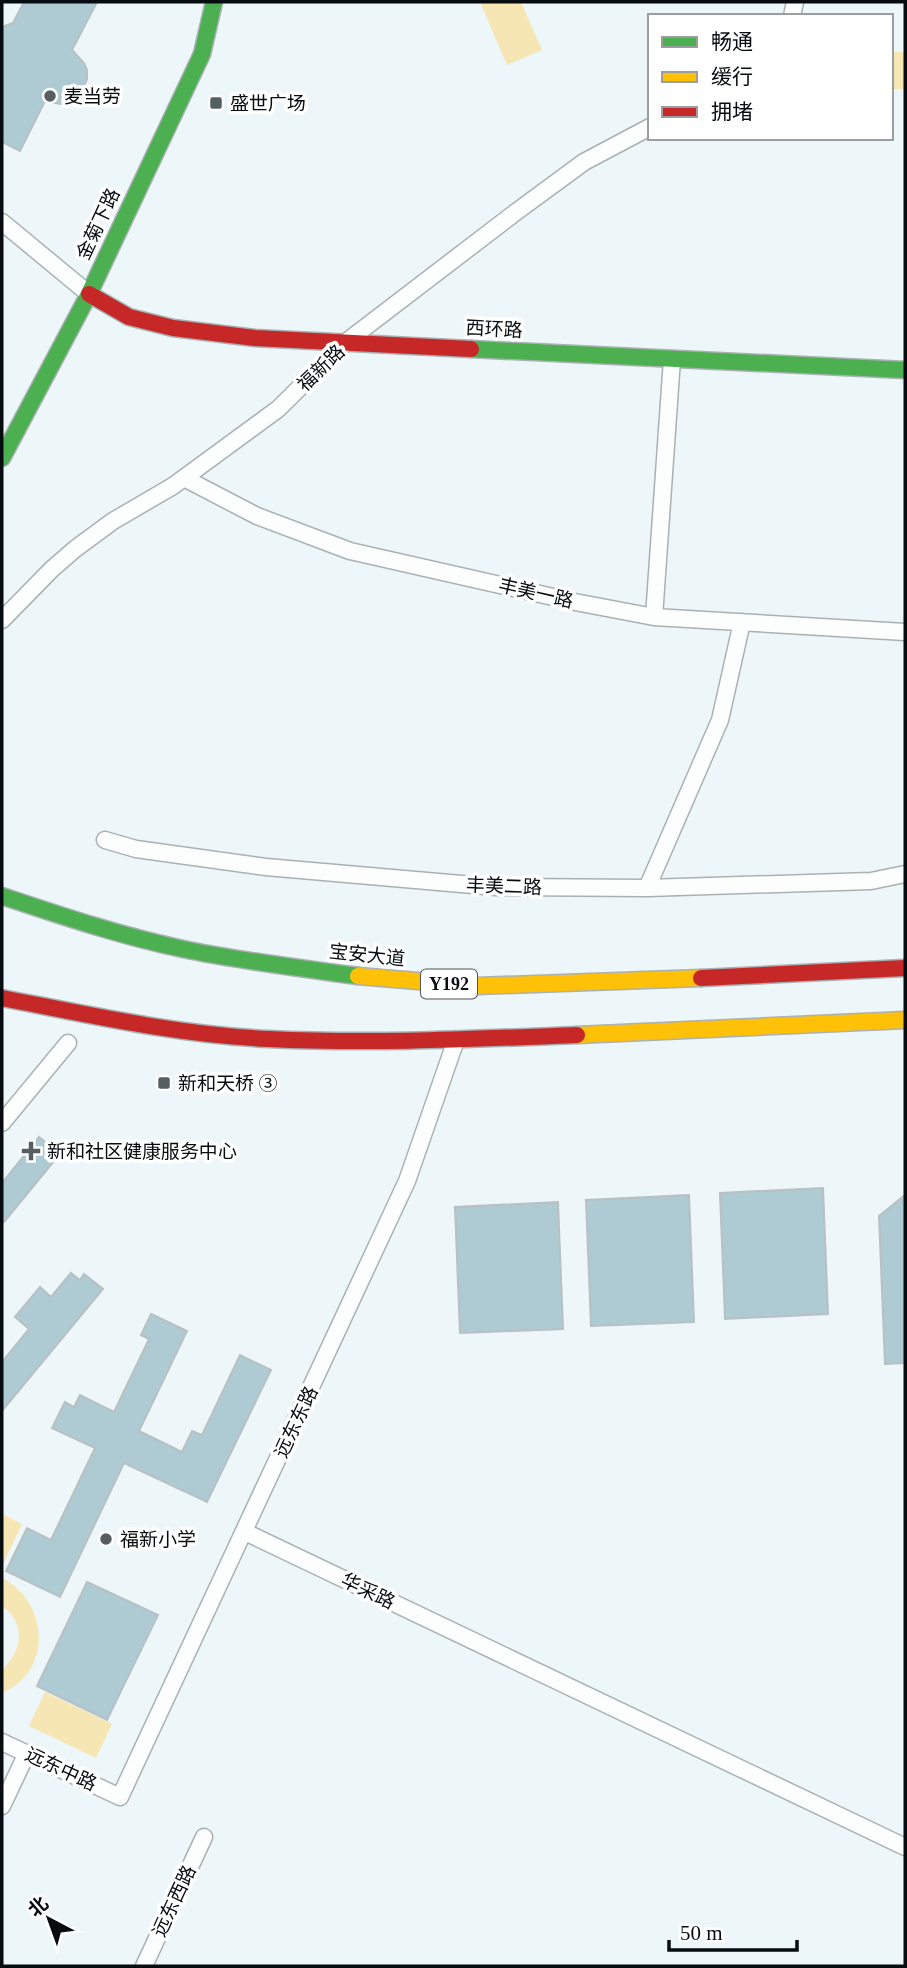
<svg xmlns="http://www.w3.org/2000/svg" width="907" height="1968" font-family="'Times New Roman','Noto Sans SC',serif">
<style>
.green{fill:#f5e6b4}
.building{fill:#aecbd3;stroke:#b8c0c3;stroke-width:2}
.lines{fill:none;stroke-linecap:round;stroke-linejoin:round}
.street-casing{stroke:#a9b1b3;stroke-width:19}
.fast-casing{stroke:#a9b1b3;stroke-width:19}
.slow-casing{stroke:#a9b1b3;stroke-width:19}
.jam-casing{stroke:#a9b1b3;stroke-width:19}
.street{stroke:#fcfefe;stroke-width:16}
.fast{stroke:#4caf50;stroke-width:16}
.slow{stroke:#ffc107;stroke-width:16}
.jam{stroke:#c62828;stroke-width:16}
.poi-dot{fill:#575e61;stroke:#fff;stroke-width:2.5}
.labels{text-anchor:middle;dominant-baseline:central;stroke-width:7;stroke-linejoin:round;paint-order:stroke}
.shield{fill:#fff;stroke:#515557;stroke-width:2}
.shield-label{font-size:18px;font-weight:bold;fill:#060c0f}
.poi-label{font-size:19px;fill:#060c0f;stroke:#fff;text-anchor:start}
.street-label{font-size:19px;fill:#060c0f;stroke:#fff}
</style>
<rect width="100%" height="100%" fill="#edf6f9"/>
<path class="green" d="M480 2H521L542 50 507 65Z
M891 52H905V89H891Z
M2 1514 22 1524 2 1566Z
M2 1578C49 1602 53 1671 2 1693V1670C22 1651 27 1624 2 1606Z
M45 1692 112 1724 96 1758 29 1726Z"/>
<path class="building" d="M24 2H97L72 50 84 63 87 70V79L83 89 78 96 70 102 61 104 45 101 20 151 2 142V27L13 23Z
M39 1137 60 1154 4 1222 2 1220V1183Z
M823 1188 828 1314 725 1319 720 1193Z
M689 1195 694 1322 591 1326 586 1200Z
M905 1195V1363L885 1364 879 1216Z
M558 1202 563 1329 460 1333 455 1207Z
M71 1273 80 1280 84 1274 103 1289 2 1411V1362L29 1329 15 1317 40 1287 51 1297Z
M151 1314 187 1331 139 1431 182 1452 192 1431 202 1435 240 1355 271 1370 207 1502 124 1463 60 1597 6 1571 27 1528 51 1540 95 1448 52 1428 65 1402 74 1407 80 1395 114 1412 149 1339 141 1335Z
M87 1582 158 1615 107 1720 37 1686Z"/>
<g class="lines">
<g class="street-casing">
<path id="street" d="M792 16 795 2
M2 222 89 294
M184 478 257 516 350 551 575 602 654 617 905 632
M654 617 672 359
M2 620 52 569 75 549 113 521 173 486 278 409 346 342 516 212 584 162 650 127
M105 840 136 849 266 867 496 887 647 888 871 881 905 874
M647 888 720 720 742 622
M2 1123 68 1043
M245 1532 905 1847
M2 1742 120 1797 407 1181 456 1040
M2 1806 27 1753
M144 1966 204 1837"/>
</g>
<g class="fast-casing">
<path id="fast" d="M471 349 905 370
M2 458 89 294 202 54 214 2
M2 896C62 916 121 936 183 949 240 961 299 968 358 976"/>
</g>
<g class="slow-casing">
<path id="slow" d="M358 976 477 986 701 978
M577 1035 905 1020"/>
</g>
<g class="jam-casing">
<path id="jam" d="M89 294 129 317 173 328 255 338 471 349
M701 978 905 968
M2 998C90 1015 179 1035 269 1039 372 1044 474 1039 577 1035"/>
</g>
<use href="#street" class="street"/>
<use href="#fast" class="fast"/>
<use href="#slow" class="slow"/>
<use href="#jam" class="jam"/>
</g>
<g class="poi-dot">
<circle cx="50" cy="96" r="7"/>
<rect x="209" y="96" width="14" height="14" rx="3.5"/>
<rect x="157" y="1076" width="14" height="14" rx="3.5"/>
<path d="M27.5 1140.5h7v7h7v7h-7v7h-7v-7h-7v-7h7z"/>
<circle cx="106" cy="1539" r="7"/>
</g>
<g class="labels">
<rect class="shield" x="421" y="969.5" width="56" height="29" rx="5"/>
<g class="shield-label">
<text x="449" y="984">Y192</text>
</g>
<g class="poi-label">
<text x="64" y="96">麦当劳</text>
<text x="230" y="103">盛世广场</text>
<text x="178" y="1083">新和天桥 ③</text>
<text x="47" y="1151">新和社区健康服务中心</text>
<text x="120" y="1539">福新小学</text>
</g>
<g class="street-label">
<text transform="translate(98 224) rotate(-65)">金菊下路</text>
<text transform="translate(494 329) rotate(3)">西环路</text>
<text transform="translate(321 368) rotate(-44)">福新路</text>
<text transform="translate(536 593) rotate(13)">丰美一路</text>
<text transform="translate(504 886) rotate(2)">丰美二路</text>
<text transform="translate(367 955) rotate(6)">宝安大道</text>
<text transform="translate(296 1422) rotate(-65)">远东东路</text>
<text transform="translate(368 1591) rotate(26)">华采路</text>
<text transform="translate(61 1769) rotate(25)">远东中路</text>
<text transform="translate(174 1901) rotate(-65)">远东西路</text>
</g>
</g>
<rect width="907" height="1968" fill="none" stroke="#060c0f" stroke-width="7"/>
<rect x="648" y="14" width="245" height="126" fill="#ffffff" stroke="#9b9e9f" stroke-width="2"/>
<rect x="662" y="37" width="35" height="10" fill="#4caf50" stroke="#9b9e9f" stroke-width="2"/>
<text x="711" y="49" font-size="21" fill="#060c0f">畅通</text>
<rect x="662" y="72" width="35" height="10" fill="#ffc107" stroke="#9b9e9f" stroke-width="2"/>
<text x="711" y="84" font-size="21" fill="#060c0f">缓行</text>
<rect x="662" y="107" width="35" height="10" fill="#c62828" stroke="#9b9e9f" stroke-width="2"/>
<text x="711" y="119" font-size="21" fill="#060c0f">拥堵</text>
<g transform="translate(49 1919) rotate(319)" stroke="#ffffff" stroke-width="5" paint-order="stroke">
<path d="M0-5L12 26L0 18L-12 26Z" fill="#060c0f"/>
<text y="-10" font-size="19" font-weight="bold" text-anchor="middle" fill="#060c0f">北</text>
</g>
<path d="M669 1940v10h128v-10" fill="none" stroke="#060c0f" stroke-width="3.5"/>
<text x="680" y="1940" font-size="21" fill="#060c0f" stroke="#ffffff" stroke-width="5" paint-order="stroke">50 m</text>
</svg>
